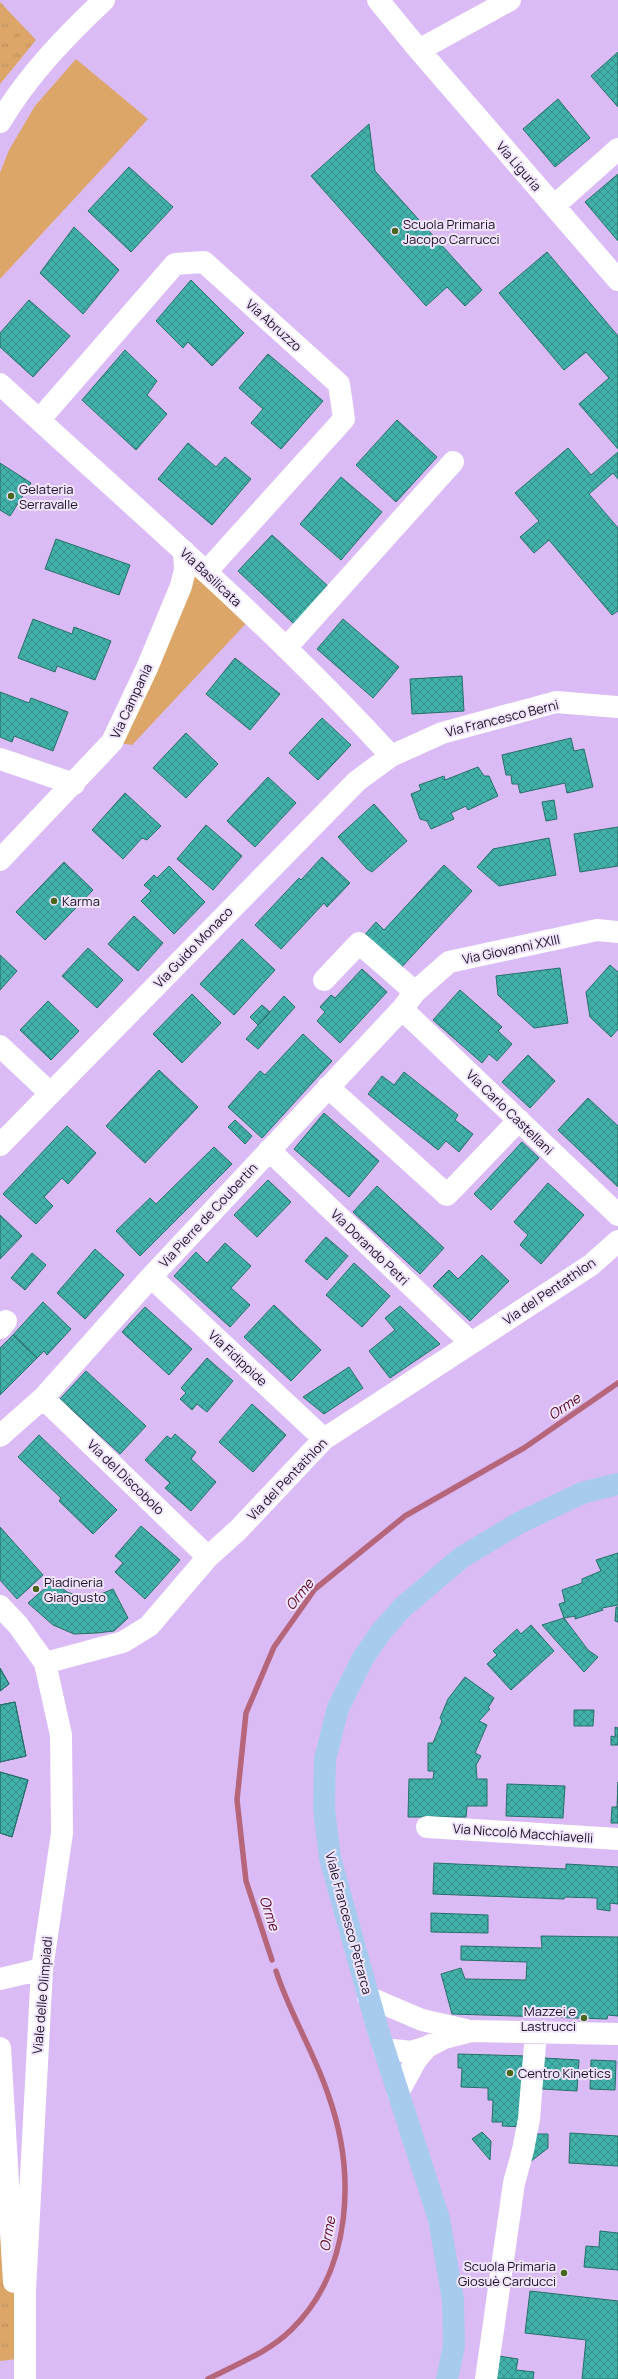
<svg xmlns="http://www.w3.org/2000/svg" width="618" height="2379" font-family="Manrope,sans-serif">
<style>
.grass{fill:#dca668}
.park{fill:url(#park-tufts)}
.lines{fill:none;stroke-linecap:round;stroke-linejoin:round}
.stream{stroke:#b6667a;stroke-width:5.5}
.building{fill:url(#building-cross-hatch);stroke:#276e69}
.minor{stroke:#fff;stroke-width:22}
.major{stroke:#a7cbee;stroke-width:22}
.poi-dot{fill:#48671c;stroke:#f1e5fd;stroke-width:1.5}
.labels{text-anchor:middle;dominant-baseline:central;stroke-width:4;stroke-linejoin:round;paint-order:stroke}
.street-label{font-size:13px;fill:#1b0f23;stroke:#f1e5fd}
.poi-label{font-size:13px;fill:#1b0f23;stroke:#f1e5fd;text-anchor:start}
.water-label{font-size:14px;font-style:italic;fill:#5a0221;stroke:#f1e5fd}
</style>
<defs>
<pattern id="park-tufts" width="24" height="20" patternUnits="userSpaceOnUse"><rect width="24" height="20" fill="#dca668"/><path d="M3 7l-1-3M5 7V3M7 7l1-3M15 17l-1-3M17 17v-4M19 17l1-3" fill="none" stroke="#bc8e5a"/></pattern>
<pattern id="building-cross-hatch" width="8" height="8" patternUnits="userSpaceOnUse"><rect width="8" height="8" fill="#41b1aa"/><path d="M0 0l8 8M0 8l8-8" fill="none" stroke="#368e8a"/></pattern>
</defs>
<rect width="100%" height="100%" fill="#dbbbf5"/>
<path class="grass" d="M76 59 148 119 0 279V173L9 150 35 106Z
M185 570 253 616 132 745 112 742Z"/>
<path class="park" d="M0 2 36 40 0 84Z
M11 2232 25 2358 0 2361V2237Z"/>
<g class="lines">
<path class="stream" d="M272 1960 246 1881 237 1800 246 1713 274 1647 315 1589 405 1516 524 1448 618 1383
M208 2379C235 2365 269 2352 291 2330 353 2270 356 2172 328 2094 314 2052 290 2014 276 1971"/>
</g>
<path class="building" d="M618 52V107L591 76Z
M558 99 590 138 555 167 523 129Z
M369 124 375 171 482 290 465 306 447 287 426 306 311 176Z
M129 167 173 207 131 252 88 211Z
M618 174V241L585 202Z
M74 227 119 270 83 314 40 273Z
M547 252 618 336V449L579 404 609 378 586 352 564 370 499 293Z
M191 280 244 333 212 366 188 342 183 348 156 321Z
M29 300 70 336 33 377 0 347V333Z
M125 350 157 381 147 395 167 414 136 450 82 400Z
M268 354 323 401 281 449 251 423 263 409 239 388Z
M397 420 437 457 396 502 356 465Z
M188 443 216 467 225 457 251 479 212 525 158 479Z
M568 448 591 475 618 452V479L613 473 589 494 618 528V611L612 615 549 540 534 553 520 537 539 521 515 493Z
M0 463 31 483 10 516 0 510Z
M341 477 382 512 341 560 300 524Z
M272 535 329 587 294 624 238 571Z
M56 539 130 565 119 595 45 569Z
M33 619 72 634 74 627 111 641 95 680 57 666 55 672 18 658Z
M343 619 399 667 373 698 317 649Z
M235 658 280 694 250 730 206 694Z
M462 676 464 711 412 714 410 679Z
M0 692 29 703 31 698 68 712 53 751 14 736 12 742 0 737Z
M322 718 351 745 318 780 289 753Z
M186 733 218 764 186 798 153 768Z
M571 738 574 751 584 749 593 787 567 793 565 783 520 793 518 784H512L511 775H506L502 755Z
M478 767 484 776H489L498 796 468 810 466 806 451 813 454 819 431 829 427 821 420 819 411 794 421 790 419 785 444 776 445 780Z
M268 777 296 803 255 847 227 821Z
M125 793 161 826 147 840 142 838 123 859 92 830Z
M554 800 557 819 546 821 542 802Z
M374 804 407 841 372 872 367 869 338 837Z
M206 825 242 856 213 890 177 859Z
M618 827V866L580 872 574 834Z
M549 838 556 875 499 886 477 867 493 849Z
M322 857 350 883 327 907 324 903 281 949 255 925 299 878 301 880Z
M64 862 93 890 45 940 16 912Z
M444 865 472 891 398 971 362 938 376 922 384 930Z
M169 866 205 902 174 934 141 901 151 891 144 885 154 875 157 878Z
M134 916 163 943 138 971 108 944Z
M242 939 275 970 234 1015 200 984Z
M88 948 123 980 97 1008 62 976Z
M0 955 17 971 0 990Z
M610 965 618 972V1029L611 1037 590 1017 586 992Z
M560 968 568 1023 534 1028 498 995 496 976Z
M362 969 387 992 340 1043 317 1021 325 1012 320 1007 331 995 335 998Z
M460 990 502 1027 498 1031 512 1044 497 1061 489 1054 482 1063 433 1020Z
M192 994 221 1023 182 1063 153 1034Z
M284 996 295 1007 258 1049 246 1039Z
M48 1001 79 1031 51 1060 20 1030Z
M262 1005 270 1012 258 1025 250 1017Z
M303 1034 332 1061 262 1138 228 1107 260 1071 265 1075Z
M528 1055 555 1081 530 1108 502 1082Z
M159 1070 198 1107 145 1163 106 1126Z
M404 1072 458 1115 455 1120 473 1134 459 1152 446 1141 438 1150 368 1094 382 1076 394 1085Z
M588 1098 618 1126V1187L558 1130Z
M324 1113 379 1161 349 1197 294 1149Z
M235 1120 252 1136 245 1144 228 1127Z
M67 1126 96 1153 68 1184 62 1178 44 1197 53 1206 36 1224 3 1194Z
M522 1142 539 1158 491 1210 474 1194Z
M214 1147 232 1164 140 1256 116 1231 150 1198 156 1204Z
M268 1180 291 1202 257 1237 234 1215Z
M548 1183 584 1215 541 1264 520 1245 528 1235 514 1222Z
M377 1186 444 1248 420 1274 353 1212Z
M0 1215 22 1236 0 1259Z
M326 1237 348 1256 327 1280 305 1261Z
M225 1243 251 1266 231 1288 250 1305 230 1327 174 1276 196 1252 207 1263Z
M95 1249 124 1275 85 1319 57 1293Z
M32 1253 46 1265 25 1290 11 1278Z
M482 1255 509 1281 470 1321 433 1286 449 1270 458 1279Z
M354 1263 390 1296 362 1327 326 1295Z
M43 1302 71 1329 47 1355 44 1351 37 1358 13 1335Z
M274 1305 321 1350 291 1381 244 1337Z
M400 1306 440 1344 390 1378 369 1351 395 1330 385 1318Z
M145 1307 192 1349 169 1375 122 1332Z
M13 1335 37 1358 0 1395V1348Z
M207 1358 233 1381 207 1412 197 1404 192 1410 180 1399 186 1393 181 1388Z
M349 1367 363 1388 324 1414 303 1397Z
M86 1371 146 1426 120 1454 60 1399Z
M252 1404 286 1435 253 1472 219 1442Z
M175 1434 196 1452 191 1459 216 1482 191 1511 165 1488 170 1483 145 1460 167 1436 171 1439Z
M39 1435 117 1510 93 1534 59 1501 61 1498 18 1457Z
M141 1526 180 1560 145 1599 115 1572 123 1563 115 1556Z
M0 1527 43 1575 17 1599 0 1580Z
M618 1553V1605L602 1608 603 1610 575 1619V1616L564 1618 559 1604 565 1602 562 1590 582 1583V1579L601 1571 596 1560Z
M53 1581 67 1592 82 1597 96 1596 113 1589 128 1618 114 1631 97 1633 74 1634 53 1625 28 1603Z
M616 1607H618V1622L615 1621Z
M564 1618 588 1650 598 1657 584 1672 542 1625Z
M531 1625 554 1651 511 1690 487 1664 497 1655 493 1651 517 1629 521 1634Z
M0 1668 9 1684 0 1691Z
M0 1668 9 1684 0 1691Z
M465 1677 494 1698 488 1708 490 1709 479 1721 487 1725 475 1753 481 1756 476 1765 477 1779H487V1806H467L466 1817H408L409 1779H433L434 1771H428V1743H433L442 1721 440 1718 448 1699Z
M15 1702 26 1756 0 1762V1705Z
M15 1702 26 1756 0 1762V1705Z
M574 1710H594L593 1726H574Z
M615 1727 618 1728V1745H611V1736L615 1737Z
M0 1772 28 1780 12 1837 0 1833Z
M0 1772 28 1780 12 1837 0 1833Z
M618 1782V1823H611L612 1807H617Z
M507 1784 565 1786 563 1818 506 1816Z
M434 1863 566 1869V1864L618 1867V1904L610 1903V1911L597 1909V1898L565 1897 564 1899 433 1894Z
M431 1913 488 1915V1933L431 1932Z
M541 1936 618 1937V2016L608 2015 607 2019 452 2014 441 1974 461 1968 465 1979 526 1980 527 1962 461 1960V1946L542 1948Z
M458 2054 527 2056 525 2127 502 2126 503 2122H492L493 2100H488V2088L461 2087 462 2068H458Z
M544 2058 579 2060 577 2091 542 2089Z
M591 2060 616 2061 615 2090 590 2089Z
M482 2132 491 2141 490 2160 472 2139Z
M570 2133 618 2136V2166L569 2163Z
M531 2134H548V2148L530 2162Z
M600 2231 618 2233V2270L584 2267 586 2246 599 2247Z
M530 2291 618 2301V2379H582L586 2340 525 2333Z
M499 2356 518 2359 516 2370 534 2372 533 2379H496Z"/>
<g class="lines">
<path class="minor" d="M378 0 419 50 618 280
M419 50 510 0
M0 122C28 75 65 37 104 0
M554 206 618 149
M0 384C132 506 270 623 391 756
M40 419 175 264 204 262 339 384 344 419 206 572
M286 648 453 462
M0 759 74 784
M0 860 112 742 147 668 181 586 185 570 184 551
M324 980 359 943 415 992
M402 1009 618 1215
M0 1046 50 1093
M328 1087 447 1195 519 1120
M0 1145 357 781 391 756 442 733 556 702 618 707
M269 1150 471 1343
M151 1277 324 1439
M0 1328 6 1321
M43 1398 208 1557
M0 1436 43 1398 151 1277 402 1009 415 992 449 962 597 930 618 932
M0 1606 18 1625 45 1663 61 1735 62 1833 42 1969 25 2290V2379
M45 1663 123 1642 149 1626 208 1557 238 1530 324 1439 591 1265 618 1241
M427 1827 618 1839
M0 1979 42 1969
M368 1997 422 2020 466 2030
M0 2048 14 2282
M384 2049 411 2052 427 2047 444 2038 471 2031 618 2034
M398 2093 416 2060 427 2047
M486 2379 514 2183 523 2150 529 2119 536 2032"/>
<path class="major" d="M447 2379 454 2346 453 2300 439 2219 377 2027 330 1858 324 1809 325 1759 338 1708 363 1658 381 1632 402 1608 462 1557 519 1523 582 1493 618 1484"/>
</g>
<g class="poi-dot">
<circle cx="395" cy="231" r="4"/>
<circle cx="11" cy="496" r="4"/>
<circle cx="54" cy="901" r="4"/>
<circle cx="36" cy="1589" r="4"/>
<circle cx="584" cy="2018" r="4"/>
<circle cx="510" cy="2073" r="4"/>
<circle cx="564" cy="2273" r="4"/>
</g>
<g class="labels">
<g class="street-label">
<text transform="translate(519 166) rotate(49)">Via Liguria</text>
<text transform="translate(274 325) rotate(42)">Via Abruzzo</text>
<text transform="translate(211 577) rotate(43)">Via Basilicata</text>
<text transform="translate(131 701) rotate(-65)">Via Campania</text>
<text transform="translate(502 718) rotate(-14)">Via Francesco Berni</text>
<text transform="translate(193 947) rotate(-46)">Via Guido Monaco</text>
<text transform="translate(511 949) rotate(-12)">Via Giovanni XXIII</text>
<text transform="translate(510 1112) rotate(44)">Via Carlo Castellani</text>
<text transform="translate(208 1215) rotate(-47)">Via Pierre de Coubertin</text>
<text transform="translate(370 1247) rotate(44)">Via Dorando Petri</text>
<text transform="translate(549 1291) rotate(-34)">Via del Pentathlon</text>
<text transform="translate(238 1358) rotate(43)">Via Fidippide</text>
<text transform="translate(126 1477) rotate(44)">Via del Discobolo</text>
<text transform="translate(287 1479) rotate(-46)">Via del Pentathlon</text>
<text transform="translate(523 1833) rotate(4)">Via Niccolò Macchiavelli</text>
<text transform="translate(349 1923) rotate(75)">Viale Francesco Petrarca</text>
<text transform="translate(42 1995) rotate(-85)">Viale delle Olimpiadi</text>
</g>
<g class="poi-label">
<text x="403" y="224">Scuola Primaria<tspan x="403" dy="15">Jacopo Carrucci</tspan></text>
<text x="19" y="489">Gelateria<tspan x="19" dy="15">Serravalle</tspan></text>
<text x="62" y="901">Karma</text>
<text x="44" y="1582">Piadineria<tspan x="44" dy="15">Giangusto</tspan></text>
<text x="576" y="2011" text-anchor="end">Mazzei e<tspan x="576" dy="15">Lastrucci</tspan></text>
<text x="518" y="2073">Centro Kinetics</text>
<text x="556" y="2266" text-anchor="end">Scuola Primaria<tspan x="556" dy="15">Giosuè Carducci</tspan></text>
</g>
<g class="water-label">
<text transform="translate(564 1406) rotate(-34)">Orme</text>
<text transform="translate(299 1594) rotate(-51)">Orme</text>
<text transform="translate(270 1913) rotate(72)">Orme</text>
<text transform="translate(327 2234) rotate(-80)">Orme</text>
</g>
</g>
</svg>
